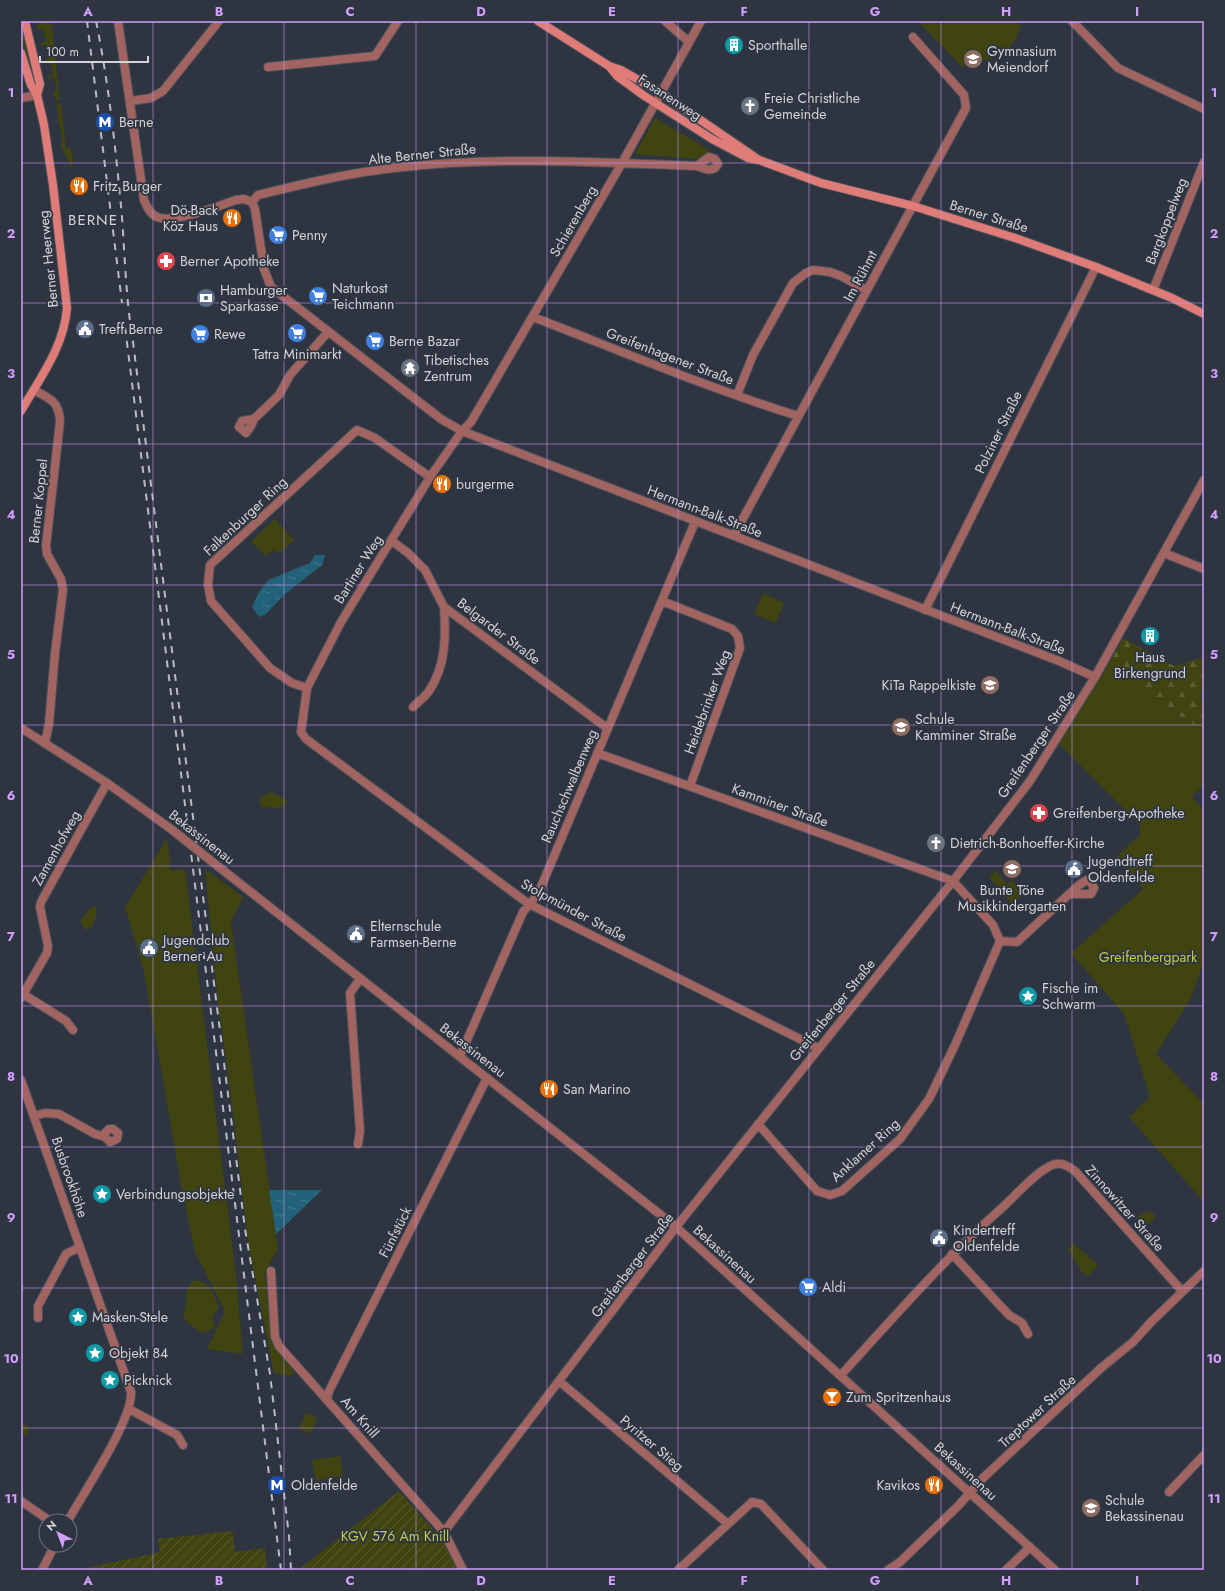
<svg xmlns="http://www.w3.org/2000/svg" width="1225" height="1591" font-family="Jost,sans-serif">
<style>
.green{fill:#3f4410}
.forest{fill:url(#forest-firs)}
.garden{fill:url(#garden-furrows)}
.water{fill:url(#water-ripples)}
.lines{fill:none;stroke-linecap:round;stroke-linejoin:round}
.minor-casing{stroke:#4c515c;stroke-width:10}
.tertiary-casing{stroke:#4c515c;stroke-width:10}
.secondary-casing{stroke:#4c515c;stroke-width:10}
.minor{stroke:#a26460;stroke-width:8}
.tertiary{stroke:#a26460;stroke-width:8}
.secondary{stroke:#df7c77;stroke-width:8}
.rail{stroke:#b9bcc4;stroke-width:2;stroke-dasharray:7 7;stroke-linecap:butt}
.tertiary-bridge-casing{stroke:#4c515c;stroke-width:10;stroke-linecap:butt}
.tertiary-bridge{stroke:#a26460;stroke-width:8}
.grid{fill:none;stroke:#d19dfe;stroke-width:1;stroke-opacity:0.55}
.labels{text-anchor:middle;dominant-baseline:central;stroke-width:3.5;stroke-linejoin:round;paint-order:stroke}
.poi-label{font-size:14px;fill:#d0d3da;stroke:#2f3540;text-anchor:start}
.street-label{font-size:14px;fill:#d0d3da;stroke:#2f3540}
.park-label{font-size:14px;fill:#c0cd4c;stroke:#2f3540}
.neighbourhood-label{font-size:15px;letter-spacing:1px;fill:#d0d3da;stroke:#2f3540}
.neatline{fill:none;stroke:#d19dfe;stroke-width:1.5}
.grid-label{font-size:13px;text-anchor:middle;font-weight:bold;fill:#d19dfe}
</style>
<defs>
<pattern id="forest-firs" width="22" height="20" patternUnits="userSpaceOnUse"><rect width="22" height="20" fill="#3f4410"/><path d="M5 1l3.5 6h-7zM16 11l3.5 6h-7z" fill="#5a5e32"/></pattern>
<pattern id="garden-furrows" width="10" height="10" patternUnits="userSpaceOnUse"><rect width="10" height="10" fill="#3f4410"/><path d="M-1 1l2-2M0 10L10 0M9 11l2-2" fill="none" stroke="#5a5e32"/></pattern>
<pattern id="water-ripples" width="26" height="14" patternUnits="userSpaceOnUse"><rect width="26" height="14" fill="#226278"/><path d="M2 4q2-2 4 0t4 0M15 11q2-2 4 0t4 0" fill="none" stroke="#41788b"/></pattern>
</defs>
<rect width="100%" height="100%" fill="#2f3540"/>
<path class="green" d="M36 21H51L60 100H56L53 92 57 91 54 77 48 78V76L53 74 50 61 45 62 44 59 50 58 47 45 41 46 40 43 46 42 43 29 38 30Z
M918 21H1021C1018 47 996 64 970 61L963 68Z
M21 27 32 65 34 84 21 40Z
M56 103H61L66 149 71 148 73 161 72 168 61 146V143L63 142 59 122H57V120L59 119Z
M655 118 711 151 697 159 635 154Z
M275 519 294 540 281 552H276L274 549 266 556 251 541Z
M763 593 784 603 776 623 754 614Z
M1107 667 1192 724 1204 729V784L1192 797 1204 810V961L1191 998 1156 1054 1204 1104V1202L1129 1117 1150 1097 1124 1014 1071 953 1143 889 1116 857 1140 835V825L1059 744Z
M271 792 287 800 283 808 261 807 259 798Z
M167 838 171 870H185L236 1276 243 1354 207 1349 225 1311 195 1252 181 1184 144 971 125 907Z
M205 869 243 897 231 922 278 1249 265 1272 271 1341 295 1373 288 1376 274 1373 248 1242 235 1129 217 993Z
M996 871 1007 884 1012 880 1024 894 1012 904 989 877Z
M96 906C97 915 95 921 91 928L85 930 80 920 91 908Z
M1148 1211 1155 1215 1154 1219 1147 1224 1141 1222 1138 1216Z
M1073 1243 1098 1265 1089 1275H1084L1068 1250Z
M195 1280C210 1281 215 1296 219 1309L212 1316 215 1328 202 1333 187 1323 183 1314C191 1300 180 1290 195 1280Z
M306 1413 317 1418 310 1434 299 1429Z
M21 1422 29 1428V1431L26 1435H21Z
M340 1456 343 1476 316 1481 312 1460Z"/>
<path class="forest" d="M1123 638 1174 666 1204 657C1204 665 1206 676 1204 683 1202 690 1198 697 1204 704V729L1192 724 1107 667Z"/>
<path class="garden" d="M399 1491 446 1544 458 1570H301V1568Z
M231 1531 233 1533 235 1552 265 1548 267 1570H78L160 1552 158 1539Z"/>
<path class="water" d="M315 555H325L322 565 284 595 266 614 259 617 252 607 259 592 268 580 310 563Z
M269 1190H322L276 1234Z"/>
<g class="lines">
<g class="minor-casing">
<path id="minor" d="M665 21 689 42
M701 21 622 163 471 422 462 431 430 477 341 622 307 688 301 732 306 739 529 904 818 1048
M1072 21 1118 68 1204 109
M268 67 375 56 398 21
M21 98 37 95
M131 101 151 98 163 91 219 21
M252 202 258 195C303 184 348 173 394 168 495 156 596 162 697 166 705 169 713 173 718 164L715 159 709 157 697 166
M1153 290 1204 162
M533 317C621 351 708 388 798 416
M34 390C50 399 59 401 60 421L46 546 47 554 61 579 63 590 55 653 49 724 45 743
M737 395 753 355 793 283 806 273 813 270 830 272 841 276 866 290
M254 419 242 421 239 427 246 433 251 426 254 419 279 395 290 375 328 332
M734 535 966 108 964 95 913 37
M392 541 408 553 425 570 444 607 607 728
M1164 553 1204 569
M662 601 732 629 738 636 740 648 690 786
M925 610 1096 267
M307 688 292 683 270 668 211 601 208 585 210 565 357 430 375 438 430 477
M413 707C418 702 425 697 429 691 446 666 446 636 444 607
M597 753 953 881 993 925 1000 941 955 1045 929 1099 900 1139 842 1191 830 1195 817 1191 758 1124
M1000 941 1017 942 1079 885 1087 880 1091 883 1094 888 1091 894H1070
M23 994 66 1021 73 1030
M21 998 47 953 48 946 40 907 41 902 107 783
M460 1056 523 912 538 894 695 522
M21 1080 131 1392C133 1420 83 1493 68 1521
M34 1116 45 1113 59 1114 95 1134 105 1137 110 1142 117 1139 118 1133 113 1129H109L105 1133V1137
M358 1144 360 1131 350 993 360 979
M952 1254 1009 1315 1022 1323 1028 1334
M271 1271 275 1337 279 1346 444 1532 463 1570
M38 1318V1306L66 1254 80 1247
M841 1375C894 1317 945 1258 1004 1206 1017 1194 1034 1174 1050 1166 1059 1161 1067 1165 1075 1171L1182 1291
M559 1381 728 1524
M327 1399 329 1391 487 1078
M129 1409 177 1435 183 1445
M1169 1492 1204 1455
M21 1501 50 1521
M444 1532 676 1227 953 881 1030 781 1095 677
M42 1570 55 1545
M678 1570 752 1502 761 1504 823 1570
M888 1570 900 1562 958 1506 983 1478 1101 1368 1133 1342 1151 1322 1204 1271
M1006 1570 1030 1547"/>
</g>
<g class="tertiary-casing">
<path id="tertiary" d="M118 21 144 200C147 207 150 214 157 217 174 224 218 206 236 200L244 199 252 202 255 209 264 269 271 287 441 419 462 431 1059 661 1095 677 1204 480
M21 728 107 783 171 829
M210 860 676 1227 1055 1570"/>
</g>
<g class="secondary-casing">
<path id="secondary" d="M25 21 40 84 37 95
M538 21 609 66 621 70 661 93 759 160
M21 53 31 85 37 95 44 125 53 185 67 308C64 347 40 378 21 411
M609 66 617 76 643 95 712 139 748 158 759 160 821 183 913 206 1018 239 1096 267 1172 298 1204 314"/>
</g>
<use href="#minor" class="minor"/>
<use href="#tertiary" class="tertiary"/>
<use href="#secondary" class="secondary"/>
<path class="rail" d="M87 21 122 303
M96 21C109 85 116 152 122 217 125 259 126 300 133 342L245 1229 270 1374 289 1536 291 1570
M125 327 281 1570"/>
<g class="tertiary-bridge-casing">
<path id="tertiary-bridge" d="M171 829 210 860"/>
</g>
<use href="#tertiary-bridge" class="tertiary-bridge"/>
</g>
<path class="grid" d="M153 21V1570M284 21V1570M416 21V1570M547 21V1570M678 21V1570M809 21V1570M941 21V1570M1072 21V1570M21 163H1204M21 303H1204M21 444H1204M21 585H1204M21 725H1204M21 866H1204M21 1006H1204M21 1147H1204M21 1288H1204M21 1428H1204"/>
<defs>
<g id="building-disc" transform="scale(1)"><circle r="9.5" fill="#0f9aa8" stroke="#2f3540"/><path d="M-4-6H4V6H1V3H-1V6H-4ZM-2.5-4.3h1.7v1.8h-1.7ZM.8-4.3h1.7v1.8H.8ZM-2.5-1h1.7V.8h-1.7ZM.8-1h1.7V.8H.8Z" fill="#fff"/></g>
<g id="school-disc" transform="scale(1)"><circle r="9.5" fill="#8d6e63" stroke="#2f3540"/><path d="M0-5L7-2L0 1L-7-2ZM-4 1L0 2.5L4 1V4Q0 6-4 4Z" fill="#fff"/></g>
<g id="church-disc" transform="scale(1)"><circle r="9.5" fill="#6b7280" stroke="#2f3540"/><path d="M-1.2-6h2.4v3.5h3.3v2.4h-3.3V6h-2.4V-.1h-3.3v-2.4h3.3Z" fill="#fff"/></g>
<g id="metro-disc" transform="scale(1)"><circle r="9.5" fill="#1a4fb4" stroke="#2f3540"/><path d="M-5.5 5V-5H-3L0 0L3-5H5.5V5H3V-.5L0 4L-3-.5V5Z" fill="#fff"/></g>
<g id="restaurant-disc" transform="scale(1)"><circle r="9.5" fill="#e8710a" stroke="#2f3540"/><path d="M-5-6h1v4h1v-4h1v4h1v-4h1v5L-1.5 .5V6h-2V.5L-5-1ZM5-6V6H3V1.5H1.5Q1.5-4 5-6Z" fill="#fff"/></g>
<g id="supermarket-disc" transform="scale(1)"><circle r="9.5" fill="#3f7fe0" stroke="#2f3540"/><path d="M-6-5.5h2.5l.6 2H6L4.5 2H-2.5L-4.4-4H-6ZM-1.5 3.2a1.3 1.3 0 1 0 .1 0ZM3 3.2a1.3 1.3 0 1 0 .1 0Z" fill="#fff"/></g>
<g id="pharmacy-disc" transform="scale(1)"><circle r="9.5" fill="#e0444e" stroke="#2f3540"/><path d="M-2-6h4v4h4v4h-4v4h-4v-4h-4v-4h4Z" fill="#fff"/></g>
<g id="bank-disc" transform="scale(1)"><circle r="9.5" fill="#5c6f8a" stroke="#2f3540"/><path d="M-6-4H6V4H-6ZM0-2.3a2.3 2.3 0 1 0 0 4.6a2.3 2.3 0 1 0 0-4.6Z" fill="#fff"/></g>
<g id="civic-disc" transform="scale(1)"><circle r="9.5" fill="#5c6f8a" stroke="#2f3540"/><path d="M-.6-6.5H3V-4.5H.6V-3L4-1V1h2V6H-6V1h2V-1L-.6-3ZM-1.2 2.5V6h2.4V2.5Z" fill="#fff"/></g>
<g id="temple-disc" transform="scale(1)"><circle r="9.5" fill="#6b7280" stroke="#2f3540"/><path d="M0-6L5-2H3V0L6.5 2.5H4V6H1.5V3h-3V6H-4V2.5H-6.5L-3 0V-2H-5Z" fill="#fff"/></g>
<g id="sight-disc" transform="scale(1)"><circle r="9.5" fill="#0f9aa8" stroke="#2f3540"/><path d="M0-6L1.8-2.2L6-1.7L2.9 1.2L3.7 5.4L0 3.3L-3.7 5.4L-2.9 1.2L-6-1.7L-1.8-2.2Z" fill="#fff"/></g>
<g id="bar-disc" transform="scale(1)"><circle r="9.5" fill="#e8710a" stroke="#2f3540"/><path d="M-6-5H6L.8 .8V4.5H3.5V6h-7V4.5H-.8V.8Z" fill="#fff"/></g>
</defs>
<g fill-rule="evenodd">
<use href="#building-disc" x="734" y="45"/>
<use href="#school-disc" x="973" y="59"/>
<use href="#church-disc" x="750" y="106"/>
<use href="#metro-disc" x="105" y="122"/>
<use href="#restaurant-disc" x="79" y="186"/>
<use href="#restaurant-disc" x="232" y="218"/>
<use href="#supermarket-disc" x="278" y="235"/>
<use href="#pharmacy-disc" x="166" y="261"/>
<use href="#supermarket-disc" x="318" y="296"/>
<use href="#bank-disc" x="206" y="298"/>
<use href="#civic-disc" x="85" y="329"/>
<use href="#supermarket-disc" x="297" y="333"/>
<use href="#supermarket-disc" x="200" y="334"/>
<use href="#supermarket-disc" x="375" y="341"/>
<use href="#temple-disc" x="410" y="368"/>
<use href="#restaurant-disc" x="442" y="484"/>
<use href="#building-disc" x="1150" y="636"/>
<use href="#school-disc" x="990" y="685"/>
<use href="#school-disc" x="901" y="727"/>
<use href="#pharmacy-disc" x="1039" y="813"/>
<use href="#church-disc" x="936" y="843"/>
<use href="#school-disc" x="1012" y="869"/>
<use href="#civic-disc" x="1074" y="869"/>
<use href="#civic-disc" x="356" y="934"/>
<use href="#civic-disc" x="149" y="948"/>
<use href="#sight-disc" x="1028" y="996"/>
<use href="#restaurant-disc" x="549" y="1089"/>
<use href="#sight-disc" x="102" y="1194"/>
<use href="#civic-disc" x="939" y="1238"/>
<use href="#supermarket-disc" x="808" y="1287"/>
<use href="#sight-disc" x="78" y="1317"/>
<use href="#sight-disc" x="95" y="1353"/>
<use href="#sight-disc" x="110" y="1380"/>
<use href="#bar-disc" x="832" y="1397"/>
<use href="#metro-disc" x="277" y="1485"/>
<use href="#restaurant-disc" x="934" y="1485"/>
<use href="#school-disc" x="1091" y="1508"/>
</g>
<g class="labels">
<g class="poi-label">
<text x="748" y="45">Sporthalle</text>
<text x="987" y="51">Gymnasium<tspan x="987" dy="16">Meiendorf</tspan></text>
<text x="764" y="98">Freie Christliche<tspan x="764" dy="16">Gemeinde</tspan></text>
<text x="119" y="122">Berne</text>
<text x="93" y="186">Fritz Burger</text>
<text x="218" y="210" text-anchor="end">Dö-Back<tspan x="218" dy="16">Köz Haus</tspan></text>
<text x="292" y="235">Penny</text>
<text x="180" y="261">Berner Apotheke</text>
<text x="332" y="288">Naturkost<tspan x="332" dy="16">Teichmann</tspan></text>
<text x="220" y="290">Hamburger<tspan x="220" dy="16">Sparkasse</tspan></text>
<text x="99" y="329">Treff Berne</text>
<text x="214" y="334">Rewe</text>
<text x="389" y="341">Berne Bazar</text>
<text x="297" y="354" text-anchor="middle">Tatra Minimarkt</text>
<text x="424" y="360">Tibetisches<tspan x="424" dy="16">Zentrum</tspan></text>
<text x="456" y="484">burgerme</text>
<text x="1150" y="657" text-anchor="middle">Haus<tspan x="1150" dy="16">Birkengrund</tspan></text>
<text x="976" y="685" text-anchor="end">KiTa Rappelkiste</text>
<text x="915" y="719">Schule<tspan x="915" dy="16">Kamminer Straße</tspan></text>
<text x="1053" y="813">Greifenberg-Apotheke</text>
<text x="950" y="843">Dietrich-Bonhoeffer-Kirche</text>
<text x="1088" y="861">Jugendtreff<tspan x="1088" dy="16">Oldenfelde</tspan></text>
<text x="1012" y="890" text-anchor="middle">Bunte Töne<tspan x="1012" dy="16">Musikkindergarten</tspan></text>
<text x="370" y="926">Elternschule<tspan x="370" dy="16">Farmsen-Berne</tspan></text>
<text x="163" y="940">Jugendclub<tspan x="163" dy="16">Berner Au</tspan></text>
<text x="1042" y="988">Fische im<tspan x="1042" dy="16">Schwarm</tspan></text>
<text x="563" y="1089">San Marino</text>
<text x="116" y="1194">Verbindungsobjekte</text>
<text x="953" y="1230">Kindertreff<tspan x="953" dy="16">Oldenfelde</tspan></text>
<text x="822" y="1287">Aldi</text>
<text x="92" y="1317">Masken-Stele</text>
<text x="109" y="1353">Objekt 84</text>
<text x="124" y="1380">Picknick</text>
<text x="846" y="1397">Zum Spritzenhaus</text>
<text x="291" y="1485">Oldenfelde</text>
<text x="920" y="1485" text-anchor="end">Kavikos</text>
<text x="1105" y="1500">Schule<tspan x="1105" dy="16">Bekassinenau</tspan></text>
</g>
<g class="street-label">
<text transform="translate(670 97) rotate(33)">Fasanenweg</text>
<text transform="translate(422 154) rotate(-6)">Alte Berner Straße</text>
<text transform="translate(989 216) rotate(17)">Berner Straße</text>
<text transform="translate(573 221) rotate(-60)">Schierenberg</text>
<text transform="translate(1166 221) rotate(-69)">Bargkoppelweg</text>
<text transform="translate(48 259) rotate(-96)">Berner Heerweg</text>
<text transform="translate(860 276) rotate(-62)">Im Rühmt</text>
<text transform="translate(670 356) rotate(21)">Greifenhagener Straße</text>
<text transform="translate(998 432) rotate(-64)">Polziner Straße</text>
<text transform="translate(38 501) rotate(-84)">Berner Koppel</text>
<text transform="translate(705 511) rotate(21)">Hermann-Balk-Straße</text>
<text transform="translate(245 516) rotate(-43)">Falkenburger Ring</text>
<text transform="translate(358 569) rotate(-58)">Bartiner Weg</text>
<text transform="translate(1008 628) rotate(21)">Hermann-Balk-Straße</text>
<text transform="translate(499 631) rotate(37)">Belgarder Straße</text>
<text transform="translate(707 702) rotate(-70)">Heidebrinker Weg</text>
<text transform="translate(1036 744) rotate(-56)">Greifenberger Straße</text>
<text transform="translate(569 786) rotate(-67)">Rauchschwalbenweg</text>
<text transform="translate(780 805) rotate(20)">Kamminer Straße</text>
<text transform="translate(202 837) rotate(38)">Bekassinenau</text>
<text transform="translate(56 848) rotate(-61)">Zamenhofweg</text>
<text transform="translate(574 910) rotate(28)">Stolpmünder Straße</text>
<text transform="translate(832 1010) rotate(-51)">Greifenberger Straße</text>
<text transform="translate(473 1050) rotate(38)">Bekassinenau</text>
<text transform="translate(865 1150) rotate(-42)">Anklamer Ring</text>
<text transform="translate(70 1177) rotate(71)">Busbrookhöhe</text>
<text transform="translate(1125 1208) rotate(48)">Zinnowitzer Straße</text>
<text transform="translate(395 1232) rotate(-63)">Fünfstück</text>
<text transform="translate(725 1254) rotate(42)">Bekassinenau</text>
<text transform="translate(632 1265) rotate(-53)">Greifenberger Straße</text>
<text transform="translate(1037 1411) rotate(-43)">Treptower Straße</text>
<text transform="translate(360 1417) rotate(49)">Am Knill</text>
<text transform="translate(652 1443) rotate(40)">Pyritzer Stieg</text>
<text transform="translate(966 1471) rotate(42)">Bekassinenau</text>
</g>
<g class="park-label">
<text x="1148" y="957">Greifenbergpark</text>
<text x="395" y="1536">KGV 576 Am Knill</text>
</g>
<g class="neighbourhood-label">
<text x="93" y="220">BERNE</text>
</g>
</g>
<rect width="1225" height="1591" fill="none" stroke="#2f3540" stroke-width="44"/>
<g transform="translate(58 1533) rotate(318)"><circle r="19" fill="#2f3540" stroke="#6f747e"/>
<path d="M0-3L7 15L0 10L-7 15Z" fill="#d19dfe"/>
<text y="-6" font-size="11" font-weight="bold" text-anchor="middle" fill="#d0d3da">N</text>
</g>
<path d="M40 56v6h108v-6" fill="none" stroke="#d0d3da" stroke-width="2"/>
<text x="46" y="56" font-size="12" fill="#d0d3da" stroke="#2f3540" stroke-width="3" paint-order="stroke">100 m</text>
<rect x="22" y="22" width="1181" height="1547" class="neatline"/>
<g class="grid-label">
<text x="88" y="16">A</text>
<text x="219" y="16">B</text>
<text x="350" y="16">C</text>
<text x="481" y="16">D</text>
<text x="612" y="16">E</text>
<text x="744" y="16">F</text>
<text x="875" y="16">G</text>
<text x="1006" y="16">H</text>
<text x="1137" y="16">I</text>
<text x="11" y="97">1</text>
<text x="1214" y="97">1</text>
<text x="11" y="238">2</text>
<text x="1214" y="238">2</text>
<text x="11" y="378">3</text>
<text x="1214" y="378">3</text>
<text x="11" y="519">4</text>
<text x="1214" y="519">4</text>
<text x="11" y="659">5</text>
<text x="1214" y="659">5</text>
<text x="11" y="800">6</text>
<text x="1214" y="800">6</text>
<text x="11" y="941">7</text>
<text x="1214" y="941">7</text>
<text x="11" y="1081">8</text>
<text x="1214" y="1081">8</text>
<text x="11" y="1222">9</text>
<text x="1214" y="1222">9</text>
<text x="11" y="1363">10</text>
<text x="1214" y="1363">10</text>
<text x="11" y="1503">11</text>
<text x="1214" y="1503">11</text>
<text x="88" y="1585">A</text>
<text x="219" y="1585">B</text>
<text x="350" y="1585">C</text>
<text x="481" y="1585">D</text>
<text x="612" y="1585">E</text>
<text x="744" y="1585">F</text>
<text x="875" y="1585">G</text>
<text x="1006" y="1585">H</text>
<text x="1137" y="1585">I</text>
</g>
</svg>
